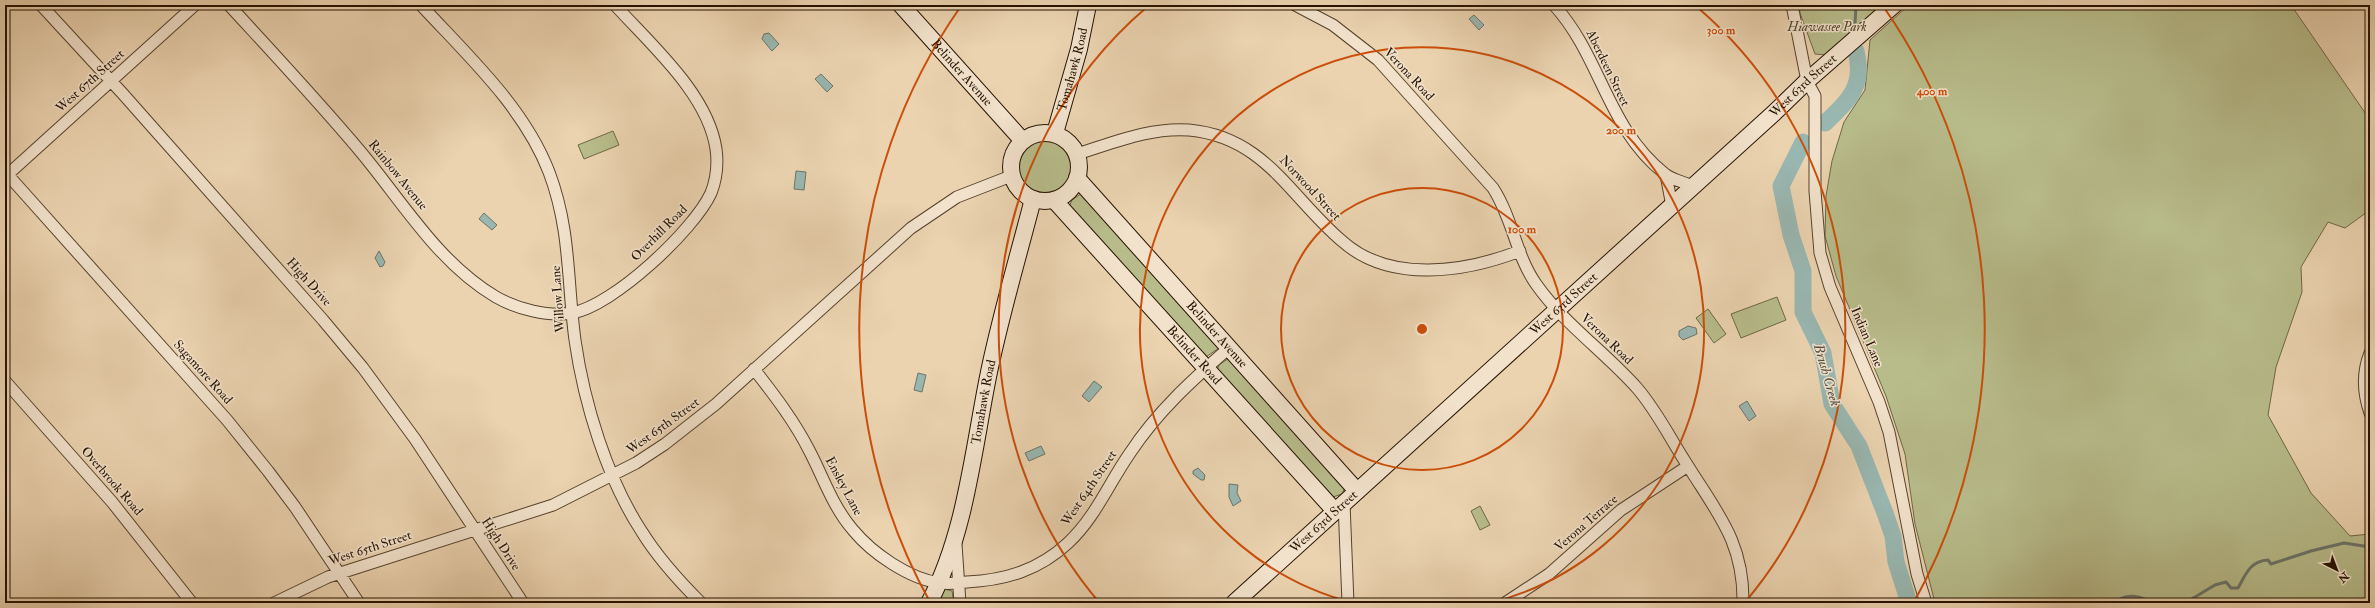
<svg xmlns="http://www.w3.org/2000/svg" width="2375" height="608" font-family="'IM FELL Double Pica',serif">
<style>
.green{fill:#b8bc8b;stroke:#6e6746}
.water{fill:#99b7b1;stroke:#6b756a}
.lines{fill:none;stroke-linecap:round;stroke-linejoin:round}
.stream{stroke:#6b756a;stroke-width:3}
.river{stroke:#99b7b1;stroke-width:17}
.street-casing{stroke:#56422c;stroke-width:13}
.secondary-casing{stroke:#251200;stroke-width:18}
.street{stroke:#f2e2cc;stroke-width:11}
.secondary{stroke:#f2e2cc;stroke-width:16}
.ring{fill:none;stroke:#cb4e0a;stroke-width:2}
.labels{text-anchor:middle;dominant-baseline:central;stroke-width:3;stroke-linejoin:round;paint-order:stroke}
.park-label{font-size:13px;font-style:italic;fill:#51452a;stroke:#f2e2cc}
.street-label{font-size:13px;fill:#251200;stroke:#f2e2cc}
.water-label{font-size:14px;font-style:italic;fill:#4e4c3e;stroke:#f2e2cc}
.centre{fill:#cb4e0a;stroke:#f2e2cc;stroke-width:2}
.ring-label{font-size:12px;text-anchor:middle;font-weight:bold;fill:#cb4e0a;stroke:#f2e2cc;stroke-width:3;stroke-linejoin:round;paint-order:stroke}
</style>
<rect width="100%" height="100%" fill="#ebd3b0"/>
<filter id="stains"><feTurbulence type="fractalNoise" baseFrequency=".005" numOctaves="4"/><feColorMatrix values="0 0 0 0 .2 0 0 0 0 .09 0 0 0 0 .02 0 0 0 .5 -.17"/></filter>
<radialGradient id="worn" r=".72"><stop offset=".6" stop-color="#630" stop-opacity="0"/><stop offset="1" stop-color="#630" stop-opacity=".3"/></radialGradient>
<path class="green" d="M1799 5H1883L1828 55 1815 54 1800 13Z
M1909 5H2291L2370 120V210L2345 228 2328 222 2301 267 2302 292 2276 367 2268 415 2311 493 2350 536 2370 534V603H1935L1915 524 1905 454 1886 396 1836 276 1825 236 1826 196 1832 161 1844 122 1865 90 1870 40Z
M613 131 619 145 584 159 578 145Z
M1018 166a28 28 0 1 1 56 0a28 28 0 1 1-56 0Z
M1082 193 1219 348 1206 357 1069 207 1072 200Z
M1777 297 1786 320 1741 338 1731 314Z
M1708 309 1726 334 1714 343 1696 318Z
M1229 358 1345 487 1342 494 1333 497 1217 371 1219 365Z
M1480 506 1490 525 1480 530 1471 511Z
M944 589 952 591 954 603H934Z"/>
<path class="water" d="M1474 15 1484 25 1479 30 1469 19Z
M769 33 779 44 772 51 762 39 764 34Z
M821 74 833 86 827 92 815 79Z
M796 171 806 172 804 190 794 189Z
M484 213 497 225 492 230 479 219Z
M379 251 385 262 383 266 380 267 375 258Z
M1688 326 1696 328 1697 334 1683 340 1679 336V331Z
M918 373 926 375 922 392 914 390Z
M1094 381 1102 387 1089 402 1082 396Z
M1747 401 1756 416 1749 421 1739 406Z
M1041 446 1045 454 1029 461 1025 453Z
M1198 468 1205 475 1204 480H1201L1193 474V471Z
M1229 484 1238 485 1237 493 1241 501 1233 506 1229 497Z"/>
<g class="lines">
<path class="stream" d="M1855 24 1856 5
M2115 603C2126 592 2141 596 2152 603
M2185 603 2215 585 2226 582 2231 588H2238C2246 574 2250 561 2268 560L2271 564 2311 551 2344 543 2370 547"/>
<path class="river" d="M1825 123C1849 100 1865 86 1856 51
M1803 142 1781 186 1791 235 1803 271V312L1823 353 1832 404 1859 446 1885 513 1893 536 1896 562 1909 603"/>
<g class="street-casing">
<path id="street" d="M41 5 123 94 323 320 363 368 415 439 523 603
M229 5C273 53 318 101 360 151 402 201 438 263 496 297 517 309 548 317 572 313 613 306 694 230 711 193 716 180 718 163 716 149 708 94 651 45 615 5
M421 5C468 56 524 107 549 172 571 230 567 281 575 340 584 403 607 479 642 532 658 558 680 582 701 603
M1295 5 1333 25 1378 60 1493 188C1513 219 1516 256 1536 284 1564 324 1605 352 1637 388 1657 411 1671 440 1688 466 1718 514 1744 543 1743 603
M1554 5C1602 58 1606 127 1665 174 1672 180 1684 182 1693 186
M1792 5 1807 81 1815 96V191L1820 253 1830 287 1879 402 1889 432 1917 574 1926 603
M1077 154C1113 143 1150 127 1189 130 1265 137 1290 197 1342 241 1390 284 1465 272 1520 251
M8 175 227 420 268 471 295 507 359 603
M1666 175 1672 206
M5 177 195 5
M2370 353C2362 373 2363 393 2370 413
M754 369C775 396 795 422 810 452 824 479 833 507 853 530 872 553 909 579 940 583 949 584 959 583 967 582 1006 580 1039 570 1068 543 1095 518 1109 483 1130 453 1157 412 1192 380 1229 348
M5 381 112 502 192 603
M1344 503 1348 603
M956 544 960 603
M274 603 328 577 553 505 636 463 665 444 716 404 911 228 957 197 1011 176
M1505 603 1549 574 1621 510 1688 466"/>
</g>
<g class="secondary-casing">
<g id="secondary">
<path id="s1" d="M901 5 1022 140"/>
<circle cx="1045" cy="167" r="34"/>
<path id="s2" d="M1055 133 1079 49 1088 5"/>
<path id="s3" d="M1077 178 1357 491"/>
<path id="s4" d="M1054 200 1335 511"/>
<path id="s5" d="M929 603C966 533 973 450 989 372 1001 314 1018 257 1033 199"/>
<path id="s6" d="M1234 603 1774 113 1807 81 1894 5"/>
</g>
</g>
<use href="#street" class="street"/>
<use href="#secondary" class="secondary"/>
</g>
<g class="ring">
<circle cx="1422" cy="329" r="141"/>
<path d="M1354 603A282 282 0 1 1 1490 603"/>
<path d="M1098 601A423 423 0 0 1 1147 7M1697 7A423 423 0 0 1 1746 601"/>
<path d="M930 602A563 563 0 0 1 961 6M1883 6A563 563 0 0 1 1914 602"/>
</g>
<g class="labels">
<g class="park-label">
<text x="1827" y="27">Hiawassee Park</text>
</g>
<g class="street-label">
<text transform="translate(1608 68) rotate(64)">Aberdeen Street</text>
<text stroke="none"><textPath href="#s2" startOffset="66">Tomahawk Road</textPath></text>
<text stroke="none"><textPath href="#s1" startOffset="91">Belinder Avenue</textPath></text>
<text transform="translate(1409 74) rotate(47)">Verona Road</text>
<text transform="translate(90 81) rotate(-42)">West 67th Street</text>
<text stroke="none"><textPath href="#s6" startOffset="769">West 63rd Street</textPath></text>
<text transform="translate(398 175) rotate(51)">Rainbow Avenue</text>
<text transform="translate(1310 188) rotate(47)">Norwood Street</text>
<text transform="translate(659 233) rotate(-45)">Overhill Road</text>
<text transform="translate(309 282) rotate(48)">High Drive</text>
<text transform="translate(558 299) rotate(-94)">Willow Lane</text>
<text stroke="none"><textPath href="#s6" startOffset="445">West 63rd Street</textPath></text>
<text stroke="none"><textPath href="#s3" startOffset="210">Belinder Avenue</textPath></text>
<text transform="translate(1867 337) rotate(67)">Indian Lane</text>
<text transform="translate(1607 339) rotate(44)">Verona Road</text>
<text stroke="none"><textPath href="#s4" startOffset="209">Belinder Road</textPath></text>
<text transform="translate(203 372) rotate(48)">Sagamore Road</text>
<text stroke="none"><textPath href="#s5" startOffset="209">Tomahawk Road</textPath></text>
<text transform="translate(663 426) rotate(-36)">West 65th Street</text>
<text transform="translate(112 481) rotate(49)">Overbrook Road</text>
<text transform="translate(844 486) rotate(62)">Ensley Lane</text>
<text transform="translate(1089 488) rotate(-56)">West 64th Street</text>
<text stroke="none"><textPath href="#s6" startOffset="121">West 63rd Street</textPath></text>
<text transform="translate(1586 523) rotate(-41)">Verona Terrace</text>
<text transform="translate(501 544) rotate(57)">High Drive</text>
<text transform="translate(370 548) rotate(-18)">West 65th Street</text>
</g>
<g class="water-label">
<text transform="translate(1827 375) rotate(74)">Brush Creek</text>
</g>
</g>
<circle cx="1422" cy="329" r="6" class="centre"/>
<g class="ring-label">
<text x="1721" y="34">300 m</text>
<text x="1932" y="95">400 m</text>
<text x="1621" y="134">200 m</text>
<text x="1522" y="233">100 m</text>
</g>
<rect width="2375" height="608" fill="none" stroke="#ebd3b0" stroke-width="20"/>
<rect x="6" y="6" width="2363" height="596" fill="none" stroke="#251200" stroke-width="2"/>
<rect x="10" y="10" width="2355" height="588" fill="none" stroke="#251200"/>
<g transform="translate(2337 570) rotate(138)" stroke="#f2e2cc" stroke-width="3" paint-order="stroke">
<path d="M0-3L7 15L0 10L-7 15Z" fill="#251200"/>
<text y="-6" font-size="11" font-weight="bold" text-anchor="middle" fill="#251200">N</text>
</g>
<rect width="100%" height="100%" filter="url(#stains)"/>
<rect width="100%" height="100%" fill="url(#worn)"/>
</svg>
